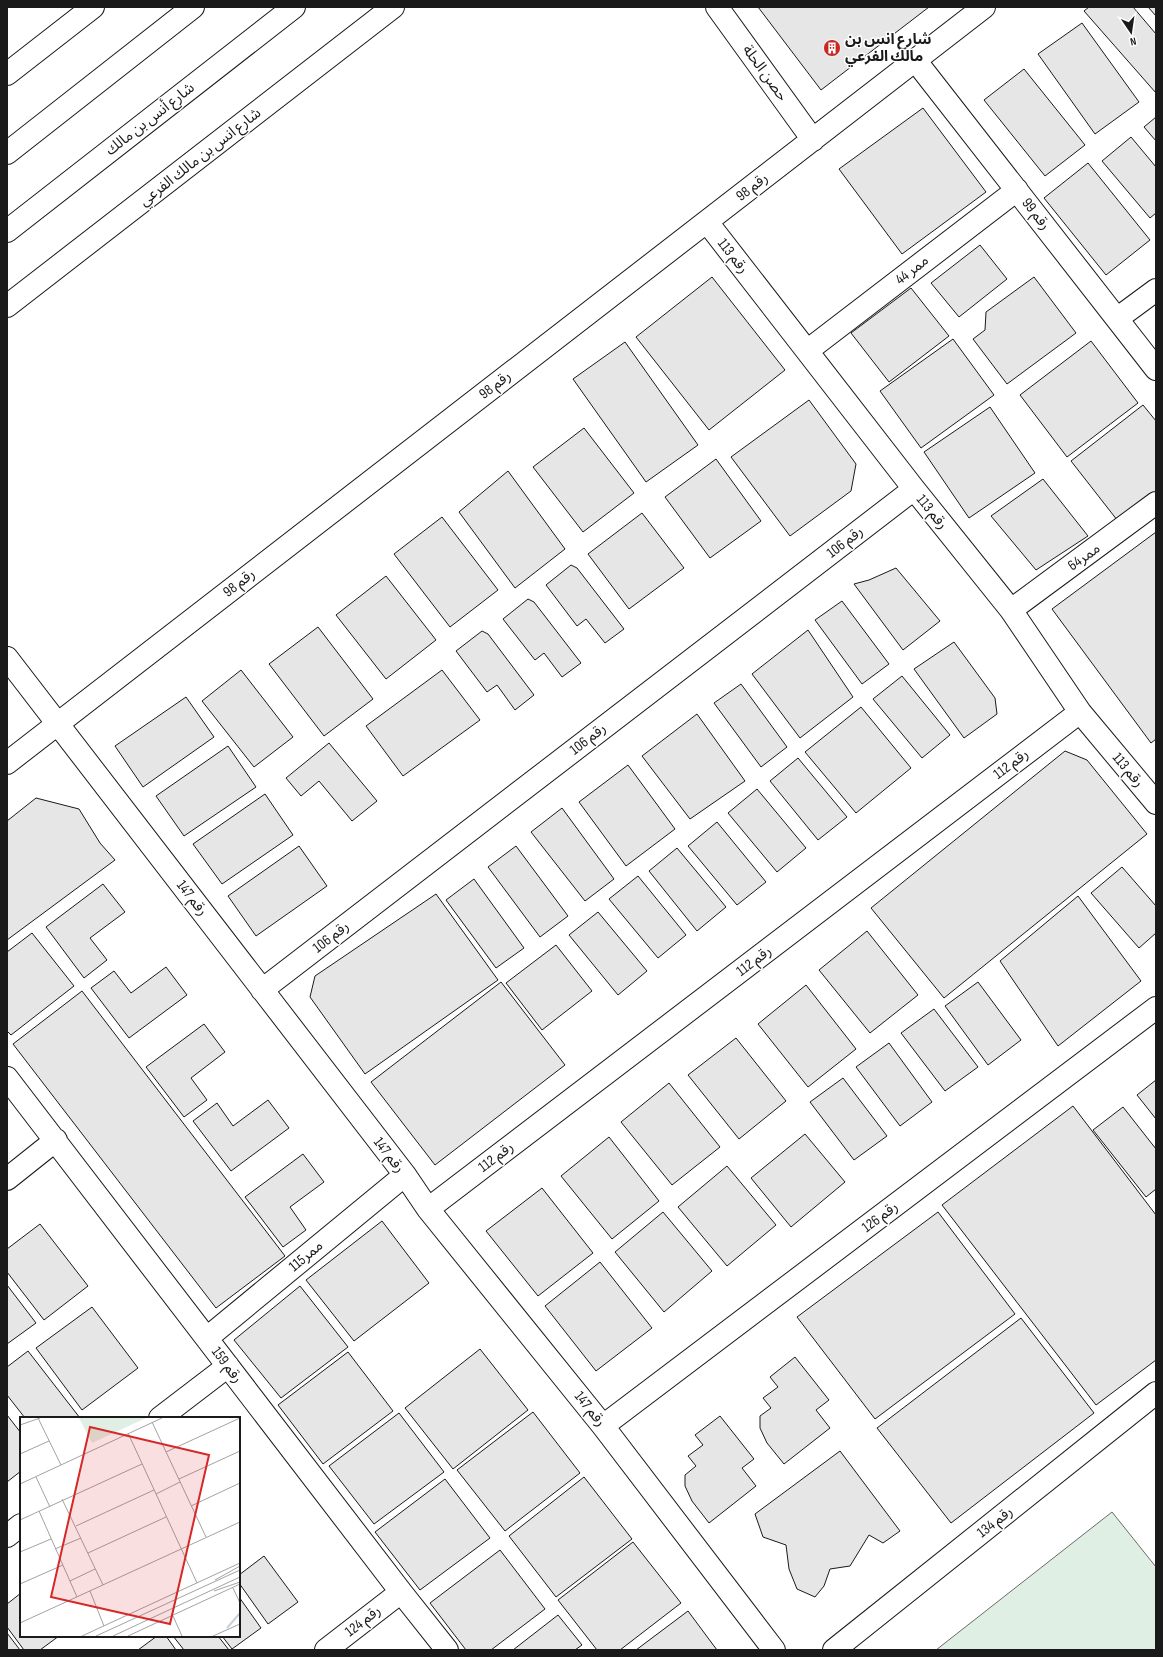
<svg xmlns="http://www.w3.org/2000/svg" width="1163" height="1657" font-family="'Sofia Sans Condensed','Noto Sans Arabic',sans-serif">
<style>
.green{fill:#e0efe3;stroke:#6a6a6a}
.building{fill:#e6e6e6;stroke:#1a1a1a}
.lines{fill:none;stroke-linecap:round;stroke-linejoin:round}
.minor-casing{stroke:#1a1a1a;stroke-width:24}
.major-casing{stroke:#1a1a1a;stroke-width:24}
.minor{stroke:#fff;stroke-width:22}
.major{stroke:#fff;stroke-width:22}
.labels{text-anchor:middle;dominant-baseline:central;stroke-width:3;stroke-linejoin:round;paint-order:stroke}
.poi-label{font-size:15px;font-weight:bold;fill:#1a1a1a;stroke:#fff;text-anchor:start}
.street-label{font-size:15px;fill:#1a1a1a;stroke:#fff}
.inset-river{fill:none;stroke:#c6d2dc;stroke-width:2}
.inset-road{fill:none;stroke:#a3a3a3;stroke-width:1}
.view{fill:#d62828;fill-opacity:0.15;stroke:#d62828;stroke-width:2}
.inset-edge{fill:none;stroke:#1a1a1a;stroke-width:2}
</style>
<rect width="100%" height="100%" fill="#fff"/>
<path class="green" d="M1112 1512 1156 1567V1650H936Z"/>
<path class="building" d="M758 7H929L821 90Z
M1089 7H1133L1156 34V93L1084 11Z
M1148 7H1156V16Z
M1082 23 1139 102 1095 134 1038 54Z
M1024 69 1085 145 1045 176 984 100Z
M923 108 986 192 902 254 839 169Z
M1156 117V141L1144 127Z
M1131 137 1156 167V213L1150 218 1102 161Z
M1088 163 1150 240 1106 275 1044 198Z
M980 245 1007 279 959 317 931 283Z
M712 277 785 370 709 430 636 337Z
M1034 277 1076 333 1007 384 973 339 985 330 986 312Z
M911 288 949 336 889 382 851 333Z
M953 339 994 395 921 448 880 391Z
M1091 341 1138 403 1067 457 1020 395Z
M625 342 698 445 646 482 573 379Z
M809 400 856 464 851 491 790 536 731 457Z
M1143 405 1156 421V497L1121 525 1071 461Z
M990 407 1035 473 969 518 924 452Z
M584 428 634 493 583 532 533 467Z
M716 459 761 521 710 558 665 497Z
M508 471 565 549 515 588 459 512Z
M1043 479 1088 536 1036 570 991 516Z
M642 513 684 568 629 609 588 554Z
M442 517 498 590 450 627 394 554Z
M1156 532V739L1151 743 1052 609Z
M571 565 577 568 624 629 605 643 586 619 577 626 546 585Z
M896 568 940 621 903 650 854 584 869 580Z
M386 576 436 640 386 679 336 615Z
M528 599 534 602 581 663 562 677 544 653 535 660 503 619Z
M842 601 889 664 862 684 815 620Z
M318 627 373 699 324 736 269 664Z
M808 630 853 697 800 738 752 674Z
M482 631 488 634 534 695 515 710 497 685 487 692 456 651Z
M954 642 995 698 997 714 964 738 914 669Z
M241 670 293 737 254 767 202 701Z
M442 670 480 720 403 776 366 726Z
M902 676 950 735 922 758 873 699Z
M741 684 787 747 761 767 714 703Z
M186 697 214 737 143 787 115 746Z
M861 707 911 768 856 813 805 752Z
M697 714 745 781 690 819 642 756Z
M329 743 377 801 352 821 319 781 301 796 286 778Z
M228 746 256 787 184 836 156 796Z
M1065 751 1087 760 1147 834 944 998 871 908Z
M798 758 847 817 818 840 770 781Z
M628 765 675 829 626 866 579 802Z
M757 789 806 848 777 872 728 813Z
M265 794 293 835 222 884 193 844Z
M36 798 79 809 100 843 115 860 7 940V821Z
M562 808 614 879 585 901 531 832Z
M717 822 766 882 737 905 688 846Z
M299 846 327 886 256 936 228 896Z
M516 846 568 916 540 937 488 867Z
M677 848 726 907 697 931 649 871Z
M1122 867 1156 906V933L1139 948 1091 893Z
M638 876 686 935 658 958 609 899Z
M474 879 524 948 496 968 446 900Z
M103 884 125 912 90 938 107 960 84 978 46 927Z
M436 894 498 980 365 1074 310 997 315 976Z
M1078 896 1141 981 1058 1046 1000 961Z
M598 912 647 971 618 995 569 935Z
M867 931 918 995 870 1033 819 970Z
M32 933 74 986 11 1035 7 1031V952Z
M556 945 592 991 542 1030 506 983Z
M166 967 187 995 129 1038 91 988 114 971 131 993Z
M501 982 565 1065 435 1165 371 1082Z
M978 982 1021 1040 988 1065 945 1006Z
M806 985 856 1049 808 1087 758 1024Z
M82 991 285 1256 216 1308 13 1044Z
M934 1009 978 1067 945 1091 901 1033Z
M204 1024 225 1052 191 1078 207 1100 184 1117 146 1067Z
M736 1038 786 1101 739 1139 688 1075Z
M889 1043 932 1102 900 1126 856 1067Z
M843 1078 887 1136 854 1160 810 1102Z
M1156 1080V1119L1137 1095Z
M669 1083 720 1147 672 1185 621 1122Z
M268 1100 289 1128 231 1171 193 1121 217 1103 233 1126Z
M1073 1106 1156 1215V1360L1096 1405 942 1205Z
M1123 1107 1156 1149V1189L1146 1197 1093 1130Z
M805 1134 845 1182 791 1227 751 1178Z
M609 1137 659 1201 612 1239 561 1176Z
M303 1154 324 1182 290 1207 306 1230 283 1247 245 1197Z
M727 1166 776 1225 727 1266 678 1207Z
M542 1188 593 1253 538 1296 486 1231Z
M663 1212 712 1271 664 1312 615 1252Z
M938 1212 1015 1314 875 1419 797 1317Z
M382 1221 429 1283 354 1341 306 1280Z
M40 1224 88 1286 44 1320 7 1272V1249Z
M600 1262 652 1328 596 1371 545 1306Z
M7 1285 36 1323 7 1344Z
M300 1286 348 1347 281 1398 234 1340Z
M92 1307 138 1368 82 1410 36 1348Z
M1021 1318 1094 1413 951 1523 877 1428Z
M480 1349 528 1410 453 1469 405 1408Z
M28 1351 80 1418H25L7 1395V1367Z
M348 1352 393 1411 323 1464 278 1405Z
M795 1357 829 1400 816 1410 830 1428 784 1464 767 1443 760 1428V1416L771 1408 763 1398 778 1387 770 1377Z
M533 1412 580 1473 505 1531 457 1470Z
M399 1413 444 1472 374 1524 329 1466Z
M7 1415 21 1433V1471L7 1482Z
M720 1416 754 1459 742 1468 756 1486 709 1523 692 1501 685 1486V1475L696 1466 688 1456 703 1445 695 1435Z
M840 1451 900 1531 883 1543 869 1535 850 1566 830 1569 824 1586 815 1597 797 1589 789 1569 786 1545 763 1537 755 1514Z
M584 1477 632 1539 556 1597 509 1536Z
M445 1479 490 1538 420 1590 375 1532Z
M633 1542 681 1603 620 1650H597L558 1600Z
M500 1550 545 1609 491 1650H466L430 1603Z
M264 1556 298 1602 268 1624 239 1583V1575Z
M21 1593V1636H59L40 1650H24L7 1627V1604Z
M239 1597 261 1628 232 1649 222 1636H239Z
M688 1611 717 1650H636Z
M558 1615 582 1645 575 1650H513Z
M7 1633 20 1650H7Z
M157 1636H166L176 1650H138Z
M173 1636H218L229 1650H184Z"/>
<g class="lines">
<g class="minor-casing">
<path id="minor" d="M717 7 813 140
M915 60 1156 369
M7 74 93 7
M707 222 914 489 1011 610 1080 712 1156 803
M7 306 393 7
M1118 318 1156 290
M807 351 1017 190
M1011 610 1156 503
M7 658 405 1175 428 1209 603 1426 774 1650
M7 763 984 7
M262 990 914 489
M7 1078 401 1592 447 1650
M7 1179 56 1140
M428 1209 1080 712
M207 1338 405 1175
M160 1418 228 1366
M603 1426 1156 1008
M7 1536 21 1525
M326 1650 401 1592
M834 1650 1156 1393"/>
</g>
<g class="major-casing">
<path id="major" d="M7 153 193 7
M7 231 294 7"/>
</g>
<use href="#minor" class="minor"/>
<use href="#major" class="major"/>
</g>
<defs>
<g id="building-disc" transform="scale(0.9)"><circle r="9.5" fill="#c62828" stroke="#fff"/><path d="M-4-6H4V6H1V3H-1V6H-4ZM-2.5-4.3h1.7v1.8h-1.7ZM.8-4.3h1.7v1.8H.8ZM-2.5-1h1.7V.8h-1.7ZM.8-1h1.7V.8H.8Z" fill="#fff"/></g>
</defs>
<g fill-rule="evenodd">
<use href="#building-disc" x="832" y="48"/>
</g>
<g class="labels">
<g class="poi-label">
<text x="845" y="39">شارع انس بن<tspan x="845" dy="17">مالك الفرعي</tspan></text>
</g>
<g class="street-label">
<text transform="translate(765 73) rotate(54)">حصن الحلة</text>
<text transform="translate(150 119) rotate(-38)">شارع أنس بن مالك</text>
<text transform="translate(200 157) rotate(-38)">شارع انس بن مالك الفرعي</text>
<text transform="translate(752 187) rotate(-38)">رقم 98</text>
<text transform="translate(1036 214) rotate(52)">رقم 99</text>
<text transform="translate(733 256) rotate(52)">رقم 113</text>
<text transform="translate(912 270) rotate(-38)">ممر 44</text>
<text transform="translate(495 385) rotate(-38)">رقم 98</text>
<text transform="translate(932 512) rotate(51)">رقم 113</text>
<text transform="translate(845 542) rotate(-38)">رقم 106</text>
<text transform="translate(1084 557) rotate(-36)">ممر64</text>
<text transform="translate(239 583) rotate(-38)">رقم 98</text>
<text transform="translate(588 739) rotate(-38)">رقم 106</text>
<text transform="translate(1011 764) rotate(-37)">رقم 112</text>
<text transform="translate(1128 770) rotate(50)">رقم 113</text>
<text transform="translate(192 898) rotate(52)">رقم 147</text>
<text transform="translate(331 937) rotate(-38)">رقم 106</text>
<text transform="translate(754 961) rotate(-37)">رقم 112</text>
<text transform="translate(389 1155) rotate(52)">رقم 147</text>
<text transform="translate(496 1157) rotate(-37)">رقم 112</text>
<text transform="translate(880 1217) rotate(-37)">رقم 126</text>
<text transform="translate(306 1256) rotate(-40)">ممر115</text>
<text transform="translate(227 1365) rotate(53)">رقم 159</text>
<text transform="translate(590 1409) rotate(51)">رقم 147</text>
<text transform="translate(995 1522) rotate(-38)">رقم 134</text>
<text transform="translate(363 1621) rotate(-38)">رقم 124</text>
</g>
</g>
<g transform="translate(20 1417)">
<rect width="220" height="220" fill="#fff"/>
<path d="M59 1H126L72 26Z" fill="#e0efe3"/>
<path class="inset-river" d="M207 211 220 196"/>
<path class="inset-road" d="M18 1 41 48M132 5 186 120M0 8 20 1M108 16 177 166M146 35 220 1M0 37 29 24M16 60 30 90M159 62 220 34M0 67 142 1M136 77 160 65M42 82 83 168M171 89 220 66M19 94 57 180M0 103 122 47M56 109 134 73M35 132 61 121M0 135 31 122M68 136 146 100M195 163 220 149M50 164 75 152M0 167 43 148M213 171 220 186M70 174 84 209M194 174 220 165M153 199 162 219M0 206 220 105M62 219 220 146M76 219 220 153M93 219 220 160M108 219 220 167M193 219 220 207"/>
<path class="view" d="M70 10 189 38 150 207 31 180Z"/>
<rect width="220" height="220" class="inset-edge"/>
</g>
<rect width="1163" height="1657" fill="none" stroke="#1a1a1a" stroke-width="16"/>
<g transform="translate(1131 32) rotate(167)" stroke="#ffffff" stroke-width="3" paint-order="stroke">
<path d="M0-3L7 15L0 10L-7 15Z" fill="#1a1a1a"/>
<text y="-6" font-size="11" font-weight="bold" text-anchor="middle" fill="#1a1a1a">N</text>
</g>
</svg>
